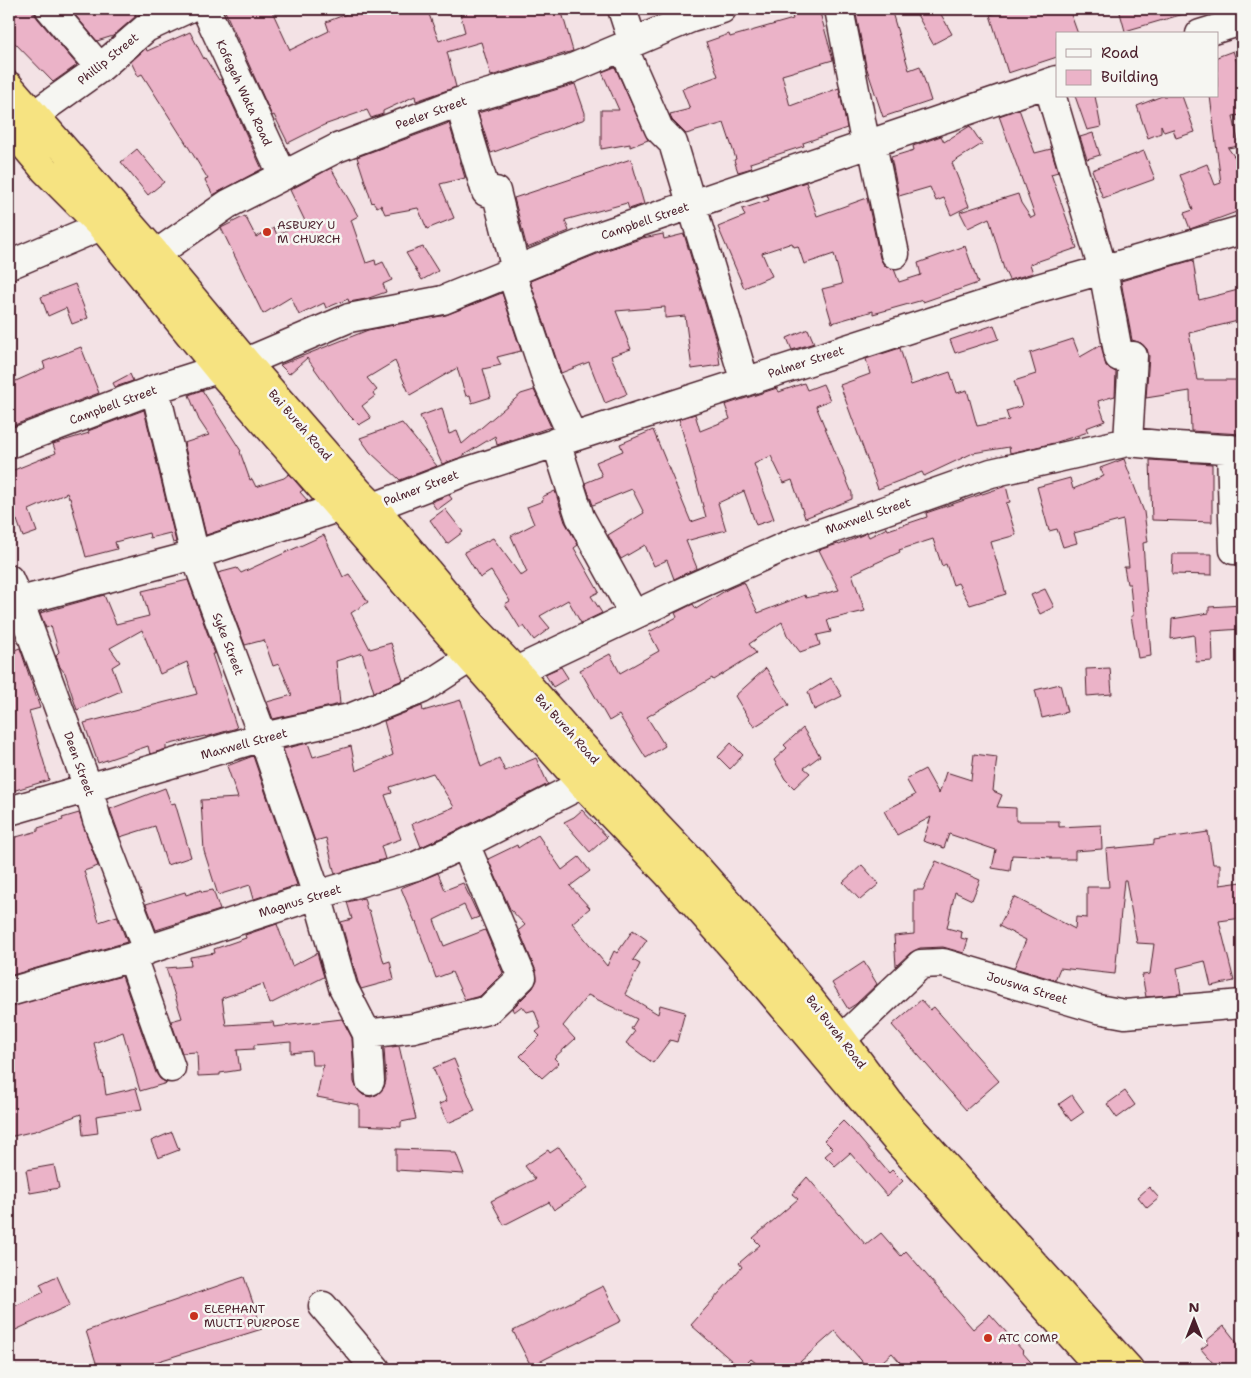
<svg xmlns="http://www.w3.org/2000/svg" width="1251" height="1378" font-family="'Shantell Sans',sans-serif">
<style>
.building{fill:#ebb3c8;stroke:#4a1f2b}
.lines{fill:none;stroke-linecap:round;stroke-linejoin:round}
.minor-casing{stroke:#4a1f2b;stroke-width:31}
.highway-casing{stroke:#4a1f2b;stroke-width:31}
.minor{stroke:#f6f6f2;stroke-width:28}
.highway{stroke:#f6e381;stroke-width:28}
.poi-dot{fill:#c8321e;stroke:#f6f6f2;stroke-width:2}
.labels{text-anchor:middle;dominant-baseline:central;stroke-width:5;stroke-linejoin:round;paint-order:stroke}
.street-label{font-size:12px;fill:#4a1f2b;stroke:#f6f6f2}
.poi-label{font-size:12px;fill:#4a1f2b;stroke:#f6f6f2;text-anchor:start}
</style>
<rect width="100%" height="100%" fill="#f3e2e5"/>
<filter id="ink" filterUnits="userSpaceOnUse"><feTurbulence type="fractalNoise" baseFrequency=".02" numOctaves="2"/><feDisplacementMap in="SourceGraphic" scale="10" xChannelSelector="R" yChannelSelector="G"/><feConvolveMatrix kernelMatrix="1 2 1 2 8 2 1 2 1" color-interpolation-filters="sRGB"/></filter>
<g filter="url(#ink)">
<path class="building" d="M9 9H31L38 19 77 65 53 82 9 37Z
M70 9H134L136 16 113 36 97 41Z
M224 9H271L290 50 329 31 326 22 349 13 347 9H427L439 41 465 32 459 9H561L573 51 491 76 481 42 447 52 456 87 419 100 416 101 415 96 383 111V114L371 118 367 110 324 125 288 143 274 115 272 116Z
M790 9H819L833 60 782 75 790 106 839 88 847 128 803 143 804 146 750 163 752 168 738 172 734 160 736 159 724 123 686 134 672 120 670 114 690 109 682 89 718 76 706 42 729 34 730 37 793 19Z
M855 9H891L909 70 920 66 931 101 883 117 866 66Z
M914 9H938L952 34 933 44Z
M1009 9H1069L1078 34H1057V57L1008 73 990 15Z
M1119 9H1186L1187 13 1125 31Z
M190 32 204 59 205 58 219 80 221 79 262 169 213 195 205 180 208 179 189 148 142 74 138 76 131 62 146 48 147 51Z
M1233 51 1242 77V115L1233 116 1239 146 1228 148 1242 167V210L1190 229 1184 213 1193 210 1180 175 1207 164 1215 185 1221 183 1210 96H1217V57Z
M615 67 648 140 630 147V144L601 149V110H619L602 72Z
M575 84 585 113V119L491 153 478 113Z
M1075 96H1095L1101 127 1087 130Z
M1162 96H1182L1195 132 1176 138 1173 129 1164 132 1161 125V133L1148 138 1137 106Z
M1019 109 1035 153 1051 149 1058 172 1051 174 1077 248 1030 264 1033 273 1009 280 1004 269 989 218 968 228 960 212 1018 194 1021 203 1031 218 1035 216 999 116Z
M449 123 465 178 440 184 454 218 427 229 418 208 385 214 381 205 377 207 373 202 372 203 357 157Z
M970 126 982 144 952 163 969 206 951 215 944 198 936 201 930 187 899 196 891 157 914 150 913 146 941 136 944 142Z
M1093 133 1100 155 1087 159 1080 137Z
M137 149 164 182 148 195 121 162Z
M1144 151 1155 179 1103 198 1092 170Z
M631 159 644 204 629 209 627 203 565 220 569 231 527 248 514 198Z
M331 168 358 216 351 220 366 263 375 260 376 265 383 262 392 280 383 284 386 292 366 299 349 302 348 299 326 308 324 303 299 315 291 297 263 314 221 228 245 216 256 237 274 228 277 235 305 221 290 190Z
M806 182 817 216 867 198 880 258 884 265 894 269 899 282 921 275 918 263 965 246 978 283 923 302V300L873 314V311L832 323 822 289 842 284 834 254 804 264 798 246 794 247 792 243 762 253 772 276 744 288 718 227 745 216 742 209 769 200 767 195Z
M663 234 664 239 684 234 717 344 720 365 692 369 685 316 665 318V307L616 311 631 349 611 356 627 394 605 403 589 362 561 373 530 281 607 250 643 238Z
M423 247 438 271 422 280 406 253Z
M1193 260 1199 300 1242 289V320L1189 333 1197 380H1242V434L1191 431 1190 391 1146 398 1149 356 1147 349 1141 343 1132 340 1121 281Z
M75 284 88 318 72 324 66 308 48 316 41 297Z
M502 293 521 351 497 357 501 365 483 369 491 397 472 403 470 395 466 396 457 368 410 395 395 361 367 378 377 390 373 393 375 396 362 406 371 418 359 425 344 410 307 358 289 374 280 365 368 330 446 315Z
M994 325 999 339 955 353 950 340Z
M808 329 814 343 792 350 787 338Z
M1073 339 1080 357 1101 345 1106 366 1116 372 1115 396 1098 401 1105 421 1086 428 1088 432 1054 443 1010 453 1009 447 973 453 924 476 922 472 878 489 840 385 870 374 866 359 900 348 911 385 950 372 957 393 967 390 977 426 1009 420 1006 411 1022 406 1014 381 1036 374 1030 353Z
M81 347 99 393 9 427V384L45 368 43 362Z
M130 374 133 381 115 387 113 383Z
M804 383 807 390 823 384 830 400 816 406 852 493V499L805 518 792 480 784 483 771 456 754 464 774 519 756 525 744 491 718 503 726 530 686 541 697 568 674 579 667 560 654 566 645 545 621 559 608 535 644 513 632 489 593 505 585 483 602 476 596 462 623 451 620 444 653 430 691 522 706 517 679 419 695 414 700 431 730 419 725 405 777 388 779 392Z
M202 390 241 451 240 452 250 480 252 479 256 487 284 478 289 474 303 490 300 492 308 501 206 535 184 443 209 435 199 420 189 395Z
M534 390 551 427 497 445 495 436 459 458 442 464 420 416 442 408 449 434 457 431 462 444 521 394Z
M144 410 176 542 173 543 170 533 150 538 149 533 115 542 117 549 86 557 70 498H69L67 493 29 510 37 532 23 537 17 520 9 524V472L56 453 53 444 89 433 88 431Z
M402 423 437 466 400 480 370 452 360 438Z
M1124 459 1144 512 1148 542 1143 543 1151 656 1138 658 1131 616H1133L1130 584H1127L1124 567H1129L1123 520 1074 533 1077 543 1063 547 1057 529 1049 531 1037 487 1070 478 1073 489 1104 476 1100 468Z
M1150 460 1212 464V522L1152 520Z
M1006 486 1010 502 1006 503 1016 535 991 542 1006 594 970 605 958 583 953 585 946 564 942 566 933 539 899 550 900 552 852 574 865 611 827 620 831 632 817 635 820 645 800 652 787 635 782 622 749 644 756 653 713 680 712 678 647 717 665 746 646 758 619 715 609 721 580 670 610 654 620 673 659 651 649 632 677 617 675 613 693 604 696 609 728 589 744 582 758 613 805 595 806 598 839 590 819 550 838 544 839 545 867 533 869 537 887 528 888 530 927 517 926 513Z
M555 491 565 522 578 545 574 548 599 592 591 596 602 613 581 623 568 600 540 616 550 628 534 640 524 626 520 628 505 604 510 601 491 571 480 578 464 552 493 538 521 576 527 572 511 536 534 524 527 507 543 501 542 497Z
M451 494 449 495 452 499 437 510 431 502Z
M445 509 463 532 447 544 430 520Z
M324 535 343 577 349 574 368 602 351 613 370 649 391 643 403 680 374 692 362 653 336 661 340 704 273 719 267 702 292 695 279 664 273 666 264 640 245 645 218 573 237 568 241 573Z
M1173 554H1212V575L1172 574Z
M188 580 215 654H212L237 728 206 737 205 736 166 745V749L150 754 148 746 98 763 84 723 197 694 187 662 160 674 142 630 110 648 120 662 112 667 121 691 77 710 65 673 60 667 56 655 59 652 51 626 46 628 40 613 104 595 116 624 149 616 142 591Z
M1045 589 1054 607 1040 614 1031 595Z
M1242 605V629L1212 631 1213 661 1196 662 1194 635 1171 639 1172 619 1209 613V607Z
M20 648 40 708 29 711 49 780 9 792V652Z
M561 667 568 678 553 687 545 674Z
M766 668 789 705 754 727 735 696Z
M1110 668 1112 694 1087 696 1086 669Z
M831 678 842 696 814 710 808 692Z
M1060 684 1067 712 1042 718 1035 690Z
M461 700 481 767 499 758 505 771 536 758 548 784 458 830 421 847 412 824 454 807 433 773 390 787 392 793 385 795 401 839 381 846 385 859 335 874 326 838 315 841 283 749 308 743 313 757 351 746 356 771 393 755 384 721 422 706 423 711Z
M803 728 820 756 804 768 810 773 794 788 785 779 774 760 787 748 784 745Z
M731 743 743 755 730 769 718 757Z
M974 754 997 757 993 791 1002 795 997 807 1016 808V821H1059V827L1101 825 1102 849 1075 851V859H1051V857L1012 855 1010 871 992 868 996 850 949 834 944 848 923 841 931 817 897 835 884 811 915 795 906 779 925 769 939 794 946 772 971 780Z
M253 756 297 885 254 899 250 885 218 895 204 851 201 800 238 798 227 766Z
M165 788 171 804 175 803 191 857 167 865 155 826 120 837 110 809Z
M582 810 607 837 590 852 564 822 574 817Z
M79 813 98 866 84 871 99 922 117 916 127 942 9 976V839L38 831V828L63 820 62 818Z
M1208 832 1213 864H1220V885L1242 882V918L1219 921 1234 981 1211 986 1205 961 1177 968 1181 994 1146 997 1142 975 1150 974 1154 944 1137 943 1126 880H1124L1115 974 1060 968 1055 980 1014 968 1026 940 999 926 1014 897 1075 929 1076 917 1087 918V887H1109L1106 849 1147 845 1154 844V840Z
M538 835 562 870 579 857 590 871 570 886 590 908 572 923 607 966 614 951 617 953 633 930 647 940 633 960 640 964 625 994 658 1014 660 1005 685 1012 677 1042 670 1040 653 1063 626 1043 635 1031 631 1029 637 1019 588 995 563 1026 575 1039 554 1058 559 1063 542 1078 520 1056 540 1036 536 1032 541 1028 534 1010 527 1012 522 1006 514 1012 512 1009 533 988 537 980 536 971 519 930 525 925 510 909 488 859 517 845 518 848Z
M936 861 980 880 972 900 955 892 947 928 962 932 961 938 968 940 964 953 943 947 920 948 910 953 896 966 894 936 914 934V890H923Z
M862 865 879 884 860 900 843 882Z
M438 873 445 890 463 883 479 917 471 920 464 905 434 920 444 946 485 930 503 973 480 996 465 1000 452 972 436 978 416 922H415L401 888Z
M201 890 202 892 213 890 220 910 156 930 146 904 185 892 186 895Z
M364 898 367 910H369L384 963 390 961 394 980 361 989 358 982 341 922 352 919 347 902Z
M277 924 292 966 317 953 324 977 270 1004 263 984 222 998 226 1025 273 1022 274 1027 342 1019 352 1038 354 1082 357 1089 363 1095 371 1097 378 1094 384 1087 386 1080 384 1048 399 1046 416 1119 401 1122V1127L359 1125V1105L317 1097 323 1065H312L311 1051 291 1053V1042L254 1045V1049L237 1050 240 1070 220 1073V1075L198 1076 197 1052 182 1053 171 1021 182 1018 166 968 191 966 190 957 215 953 214 949 246 938 245 935Z
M864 962 877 984 856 1004 848 1009 832 983Z
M122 976 156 1073 160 1079 167 1083 140 1091 123 1032 94 1043 102 1075 103 1074 106 1095 136 1088 142 1109 96 1116 98 1133 83 1135 81 1114 35 1131 9 1137V1007Z
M921 1000 930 1010 934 1007 999 1081 966 1110 892 1025Z
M454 1059 475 1111 448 1123 439 1104 447 1101 433 1068Z
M1125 1091 1135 1105 1117 1118 1107 1104Z
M1072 1095 1084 1112 1071 1121 1059 1104Z
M843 1121 854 1132 889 1173 892 1170 903 1181 887 1196 850 1153 835 1166 825 1156 833 1149 824 1140Z
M172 1132 179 1150 158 1158 151 1141Z
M559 1147 588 1188 554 1210 549 1202 504 1225 491 1201 535 1179 525 1166 548 1150 550 1153Z
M396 1149 451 1151V1153H456L464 1174 396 1170Z
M54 1165 59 1188 30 1193 26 1170Z
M807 1177 866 1245 881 1233 901 1256 906 1251 973 1329 990 1314 1023 1351 1022 1352 1037 1369H906L892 1353 874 1369H869L835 1331 792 1369H763L751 1359 741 1369 691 1325 742 1267 739 1263 760 1245 753 1238 798 1199 792 1194Z
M1149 1187 1159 1198 1147 1208 1138 1197Z
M57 1276 70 1305 9 1333V1309L44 1292 40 1284Z
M244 1277 262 1329 133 1369H98L86 1331Z
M603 1286 621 1321 531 1366 513 1331Z
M1224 1326 1242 1349V1369H1218L1201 1349 1208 1344 1205 1342Z"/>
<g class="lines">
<g class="minor-casing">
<path id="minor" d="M50 9 100 68
M208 9V14L283 176
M622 9 633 43
M839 9 866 146
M1200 34 1242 21
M623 47 659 129 673 143 745 382
M1048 84 1103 270 1119 357 1133 356 1128 442
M459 102 486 192 496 191 516 270
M34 115 100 68 146 28 187 9
M872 144 895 254
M156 254 228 204 337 148 459 102 570 69 691 18 722 9
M9 265 101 226
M511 272 548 383 573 437
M246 362 349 318 443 300 602 235 1057 80
M155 389 195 555 263 737 317 895 343 987 367 1034 370 1081
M556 442 580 517 634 615
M9 444 155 389 218 369
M1231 449 1234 550
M374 507 462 473 1014 295 1242 230
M9 579 19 601 88 787 97 820 147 950
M9 604 195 555 340 507
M516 671 691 588 793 543 991 473 1128 442 1160 445 1242 450
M9 811 263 737 350 718 422 689 470 658
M132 957 171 1068
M9 992 132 957 147 950 317 895 416 866 465 844 582 784
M367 1034 414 1028 488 1010 522 977 465 844
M842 1039 921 964 943 963 1098 1009 1125 1014 1242 1004
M323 1306 376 1369"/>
</g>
<g class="highway-casing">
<path id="highway" d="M9 86 156 254 246 362 358 491 374 507 473 626 516 671 569 732 694 864 772 952 842 1039 894 1109 1129 1369
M9 127 45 170 101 226 218 369 470 658 582 784 667 873 743 959 896 1140 1101 1369"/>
</g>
<use href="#minor" class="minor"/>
<use href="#highway" class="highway"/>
</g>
</g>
<g class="poi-dot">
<circle cx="267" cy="232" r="5"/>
<circle cx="194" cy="1316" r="5"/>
<circle cx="988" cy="1338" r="5"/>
</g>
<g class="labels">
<g class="street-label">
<text transform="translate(108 59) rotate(-39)">Phillip Street</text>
<text transform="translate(244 93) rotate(65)">Kofegeh Wata Road</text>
<text transform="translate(431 113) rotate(-20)">Peeler Street</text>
<text transform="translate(645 221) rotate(-19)">Campbell Street</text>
<text transform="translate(806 362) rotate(-18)">Palmer Street</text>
<text transform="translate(113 405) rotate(-20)">Campbell Street</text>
<text transform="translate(300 425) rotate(49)">Bai Bureh Road</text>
<text transform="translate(421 488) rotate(-21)">Palmer Street</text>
<text transform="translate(868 516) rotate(-19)">Maxwell Street</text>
<text transform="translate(228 644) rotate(69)">Syke Street</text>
<text transform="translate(567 729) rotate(48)">Bai Bureh Road</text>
<text transform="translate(244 744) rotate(-15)">Maxwell Street</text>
<text transform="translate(79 764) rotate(70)">Deen Street</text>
<text transform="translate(300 901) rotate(-17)">Magnus Street</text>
<text transform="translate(1027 988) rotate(17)">Jouswa Street</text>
<text transform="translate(836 1032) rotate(52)">Bai Bureh Road</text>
</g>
<g class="poi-label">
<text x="277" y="225">ASBURY U<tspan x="277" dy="14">M CHURCH</tspan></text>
<text x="204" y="1309">ELEPHANT<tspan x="204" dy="14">MULTI PURPOSE</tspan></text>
<text x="998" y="1338">ATC COMP</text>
</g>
</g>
<rect width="1251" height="1378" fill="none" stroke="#f6f6f2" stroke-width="30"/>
<rect x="15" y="15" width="1221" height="1348" fill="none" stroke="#4a1f2b" stroke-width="2" filter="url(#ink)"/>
<rect x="1056" y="32" width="162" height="65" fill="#f6f6f2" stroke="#b1a0a2"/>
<rect x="1066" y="49" width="25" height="8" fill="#f6f6f2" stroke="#b1a0a2"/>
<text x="1101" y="58" font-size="15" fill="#4a1f2b">Road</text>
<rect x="1066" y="70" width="25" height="15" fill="#ebb3c8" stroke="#b1a0a2"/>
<text x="1101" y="82" font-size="15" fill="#4a1f2b">Building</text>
<g transform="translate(1194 1320)" stroke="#f6f6f2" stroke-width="4" paint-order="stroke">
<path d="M0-4L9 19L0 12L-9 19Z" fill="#4a1f2b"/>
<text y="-8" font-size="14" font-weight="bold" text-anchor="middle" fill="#4a1f2b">N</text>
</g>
</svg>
